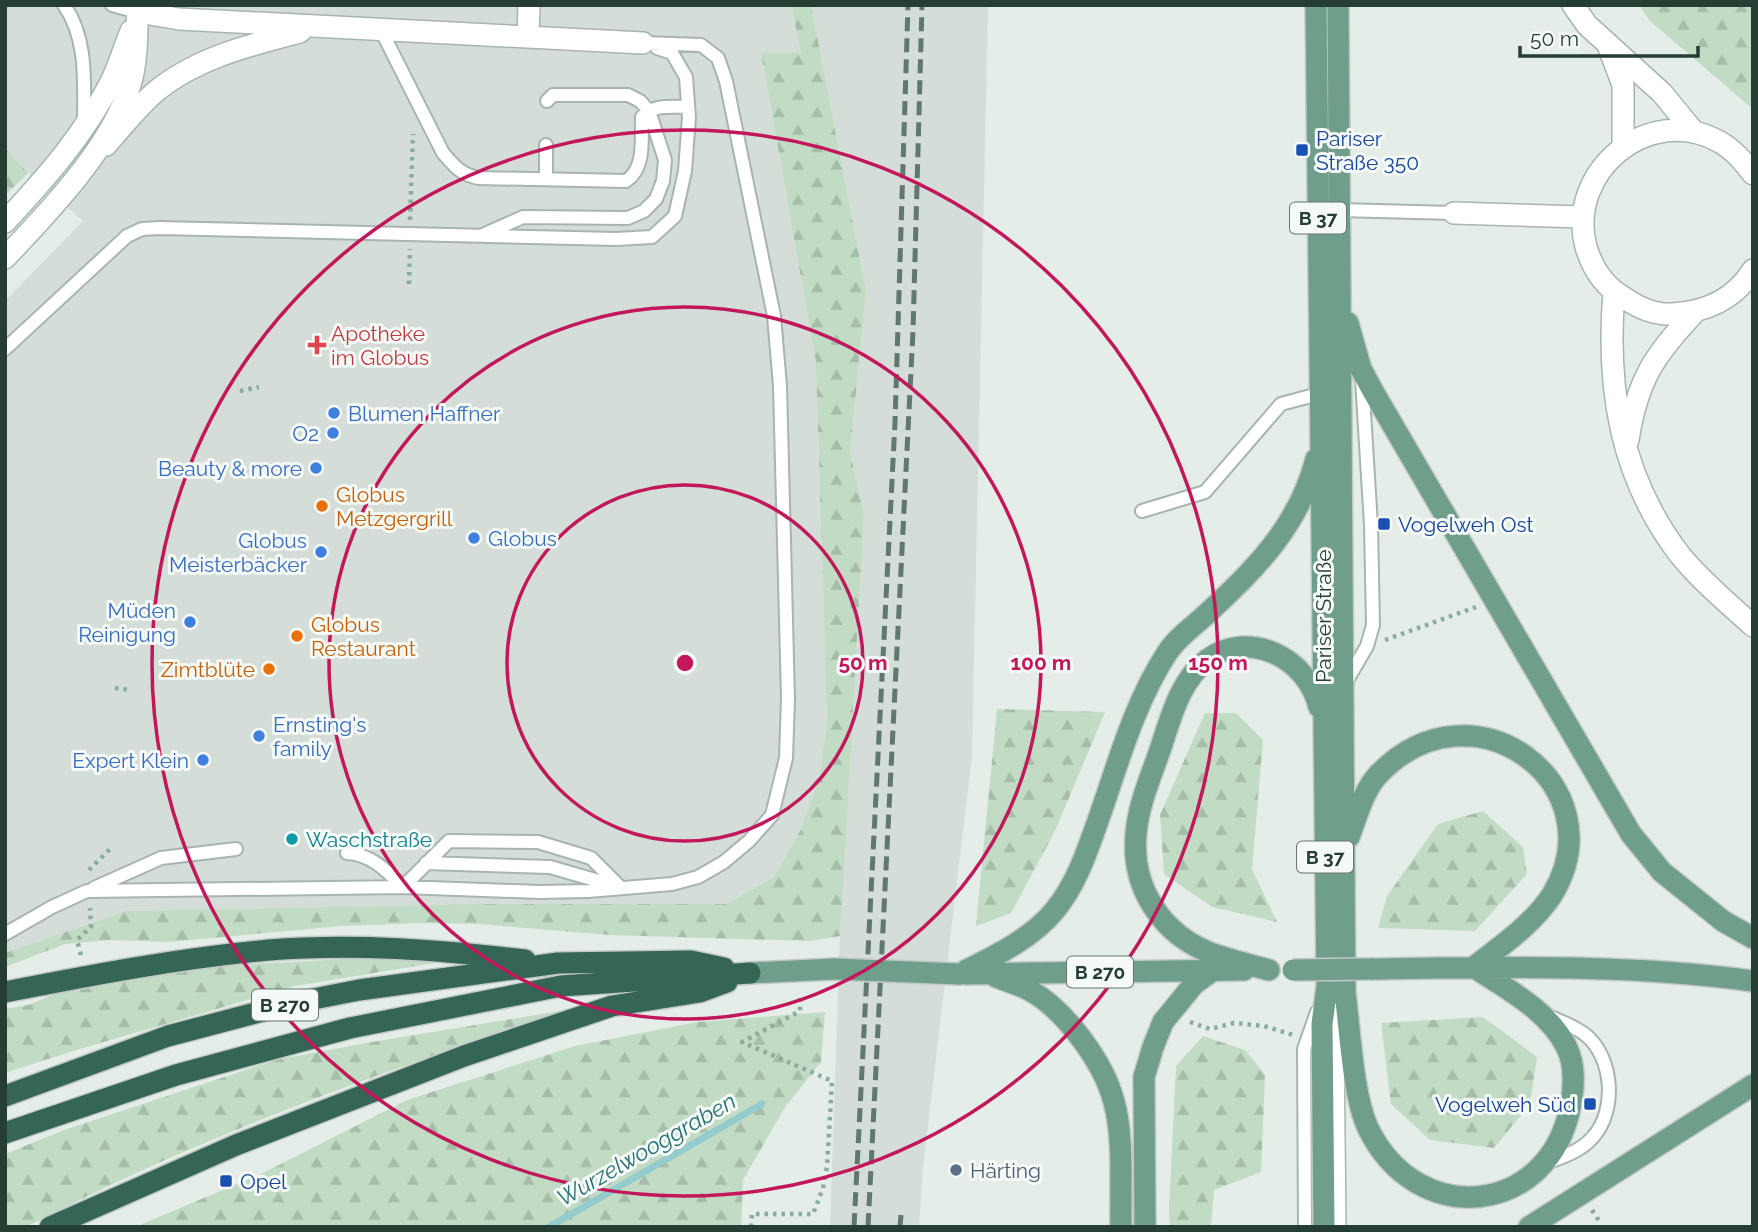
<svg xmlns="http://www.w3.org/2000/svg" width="1758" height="1232" font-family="Raleway,sans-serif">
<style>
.built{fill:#d4ddd7}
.forest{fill:url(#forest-firs)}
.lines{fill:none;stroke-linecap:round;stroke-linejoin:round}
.stream{stroke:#94cbcc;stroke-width:7}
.lane-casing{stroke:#a8b5ae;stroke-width:16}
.street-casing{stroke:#a8b5ae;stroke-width:24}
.secondary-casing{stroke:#a5b7af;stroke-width:24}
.primary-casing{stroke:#c2c9c6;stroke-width:24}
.highway-casing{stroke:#c2c9c6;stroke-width:24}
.path{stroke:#89ad9d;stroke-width:4.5;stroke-dasharray:3.5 5;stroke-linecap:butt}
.lane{stroke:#fff;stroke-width:12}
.street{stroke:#fff;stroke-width:21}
.secondary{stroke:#fff;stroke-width:21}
.primary{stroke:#6f9e8b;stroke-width:21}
.highway{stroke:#356655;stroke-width:21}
.rail{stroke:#61786f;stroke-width:5;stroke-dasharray:14 7;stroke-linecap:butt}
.primary-bridge-casing{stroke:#c2c9c6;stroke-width:24;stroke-linecap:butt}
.primary-bridge{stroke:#6f9e8b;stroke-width:21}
.ring{fill:none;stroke:#c2185b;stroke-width:3.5}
.transit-dot{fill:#1a4fb4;stroke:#f6faf7;stroke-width:2.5}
.health-dot{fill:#e0444e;stroke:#f6faf7;stroke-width:2.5}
.shop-dot{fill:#3f7fe0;stroke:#f6faf7;stroke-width:2.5}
.food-dot{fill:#e8710a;stroke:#f6faf7;stroke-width:2.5}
.culture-dot{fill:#0f9aa8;stroke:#f6faf7;stroke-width:2.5}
.service-dot{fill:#5c6f8a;stroke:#f6faf7;stroke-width:2.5}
.labels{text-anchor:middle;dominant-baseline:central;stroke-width:6;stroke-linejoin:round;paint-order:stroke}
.shield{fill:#f6faf7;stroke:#64766e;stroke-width:2}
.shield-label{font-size:19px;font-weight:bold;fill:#263d34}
.transit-label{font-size:21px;fill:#164399;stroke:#f6faf7;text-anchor:start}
.health-label{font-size:21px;fill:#be3a42;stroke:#f6faf7;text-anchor:start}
.shop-label{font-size:21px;fill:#366cbe;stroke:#f6faf7;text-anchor:end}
.food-label{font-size:21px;fill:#c56008;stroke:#f6faf7;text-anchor:start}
.street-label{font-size:21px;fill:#263d34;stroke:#f6faf7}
.culture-label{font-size:21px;fill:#0d838f;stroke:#f6faf7;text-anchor:start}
.service-label{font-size:21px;fill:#4e5e75;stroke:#f6faf7;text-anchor:start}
.water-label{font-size:23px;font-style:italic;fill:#267173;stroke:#f6faf7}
.centre{fill:#c2185b;stroke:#f6faf7;stroke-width:3.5}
.ring-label{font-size:21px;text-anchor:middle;font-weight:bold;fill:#c2185b;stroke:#f6faf7;stroke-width:6;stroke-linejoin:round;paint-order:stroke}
</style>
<defs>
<pattern id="forest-firs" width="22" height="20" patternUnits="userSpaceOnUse" patternTransform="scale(1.75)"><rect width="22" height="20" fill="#c1dbc4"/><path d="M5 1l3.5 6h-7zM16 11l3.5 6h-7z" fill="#a6bda9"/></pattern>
</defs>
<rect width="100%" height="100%" fill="#e5ede8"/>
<path class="built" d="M5 5H791L801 53 761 54 816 362 827 719 820 776 801 829 774 877 726 904H481L126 911 5 953V301L83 221 28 173 5 148Z
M811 5H988L972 755 923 1168 919 1227H830L841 905 864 514 850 452 866 291Z"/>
<path class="forest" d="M791 5H811L866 291 850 452 864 514 840 936 810 941 609 935 479 924 424 923 342 926 168 942 110 940 65 944 5 967V953L126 911 481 904H726L774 877 801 829 820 776 827 719 816 362 761 53H801Z
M1639 5H1753V109L1650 21Z
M5 148 28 173 5 196Z
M997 709 1105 712 1055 831 1011 913 976 926Z
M1205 713H1236L1263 740 1252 869 1277 922 1212 907 1164 874 1160 815Z
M1483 811 1523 847 1527 874 1475 931 1378 928 1387 896 1438 824Z
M382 957 459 959 295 986 73 1051 5 1073V1009L28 1005 57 993 156 973 236 965Z
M566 1010C382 1072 198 1136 26 1227H5V1154L64 1130 276 1060 366 1043Z
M825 1012 821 1062 785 1107 743 1180 741 1227H135L261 1174 407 1100 575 1046 698 1022Z
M1483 1017 1537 1057 1530 1104 1494 1148 1430 1140 1391 1104 1381 1023Z
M1203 1036 1245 1050 1265 1075 1261 1172 1214 1190 1211 1227H1170L1169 1210 1176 1066Z"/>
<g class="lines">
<path class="stream" d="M549 1227 762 1104"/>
<g class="lane-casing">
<path id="lane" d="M64 5C88 39 84 84 84 123
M112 5 138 12
M381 30 443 153C454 166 461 175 479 178L626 181C646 168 641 138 642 117 652 104 673 107 688 107
M546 179V145
M1339 210 1454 213
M485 234 523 217 628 218 644 211 656 199 663 181 665 160 649 111 640 101 628 95H553L547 101
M5 349 127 236 142 229 160 228 616 239 652 237 675 216 685 171 689 117 686 77 672 53 657 48
M1142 511 1205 492 1281 404 1322 393
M1345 684 1367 646 1373 625 1371 525 1362 380
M347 853C371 854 387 871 403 887L449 841 538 842 591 858 620 887
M426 863 550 867 616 886
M94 888 161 858 236 849
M5 934 52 907 87 891 403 887 539 892 588 891 672 884 698 877 724 862 749 841 772 815 786 758 788 698 780 386 774 316 726 81 718 58 701 45 643 43
M1546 1163C1563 1157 1581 1151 1593 1137 1617 1110 1613 1059 1587 1036 1576 1027 1561 1021 1548 1016
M1305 1227 1304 1049 1317 1012"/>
</g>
<g class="street-casing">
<path id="street" d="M1573 5 1587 25 1662 93 1694 132
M138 12 179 19 643 43
M528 37 529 5
M1609 48 1623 85V146
M106 145C122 127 137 108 154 93 195 58 250 45 300 32
M1753 174C1743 161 1733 149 1718 141 1648 103 1566 172 1586 247 1592 267 1604 286 1623 297 1637 307 1655 315 1672 314 1706 312 1734 300 1753 270
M1454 213 1583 217
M1614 292C1606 387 1620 477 1680 555 1701 581 1729 604 1753 626
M1628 440C1637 381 1654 355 1695 312"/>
</g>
<g class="secondary-casing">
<path id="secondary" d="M5 222C45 179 84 135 111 82 119 66 124 48 131 31
M5 258C48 213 113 145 130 85 138 59 136 32 138 5
M1330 1012 1333 1045 1335 1227"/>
</g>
<g class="primary-casing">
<path id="primary" d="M1316 5 1327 986 1322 1024 1324 1227
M1338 5 1345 993C1350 1030 1353 1096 1368 1128 1417 1230 1551 1217 1571 1103 1574 1086 1575 1063 1566 1046 1548 1010 1506 989 1474 967
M1348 323 1361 369 1374 393 1631 834 1662 872 1723 921 1753 938
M1349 837C1357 817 1363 791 1378 775 1472 675 1619 785 1552 895 1533 924 1501 946 1474 967
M1371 969C1499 967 1626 964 1753 981
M1269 970C1250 965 1231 960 1213 954 1162 935 1131 888 1136 834 1138 807 1150 778 1159 753 1170 721 1179 681 1207 660 1250 628 1308 659 1319 707
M750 973 835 969
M959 974C991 958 1032 939 1055 910 1078 882 1088 848 1100 815 1119 760 1135 702 1167 653 1177 637 1198 623 1212 609 1259 566 1300 522 1316 459
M965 974 1244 970
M996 977C1007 981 1020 985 1031 991 1066 1011 1104 1063 1114 1102 1124 1137 1120 1190 1121 1227
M1145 1227 1144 1077 1153 1047 1163 1022 1194 984 1212 971
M1529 1227 1753 1085"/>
</g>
<g class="highway-casing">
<path id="highway" d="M5 992C92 975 180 958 269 950 354 943 440 950 525 960
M5 1096 168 1036 293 1003 359 990 558 963 691 961 724 968
M5 1133 176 1075 350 1028 561 986 750 973
M50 1227 236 1145 464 1056 612 1006 700 992 727 982"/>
</g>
<path class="path" d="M410 220 413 134
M409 284 410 249
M240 391 259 387
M1385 640 1476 607
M115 688 130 690
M89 870 112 847
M81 955 77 940 91 927 90 908
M1190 1022 1210 1029 1234 1023 1264 1026 1293 1035
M1592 1210 1601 1224
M751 1227 752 1214H813L823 1188 827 1167 832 1081 742 1042 800 1011V997"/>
<use href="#lane" class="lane"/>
<use href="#street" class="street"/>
<use href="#secondary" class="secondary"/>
<use href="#primary" class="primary"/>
<use href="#highway" class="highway"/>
<path class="rail" d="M854 1227 895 422 908 5
M868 1227 913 331 922 5
M900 1227 901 1215"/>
<g class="primary-bridge-casing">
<path id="primary-bridge" d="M835 969 959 974
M1293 970 1371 969"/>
</g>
<use href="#primary-bridge" class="primary-bridge"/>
</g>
<g class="ring">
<circle cx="685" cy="663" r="178"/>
<circle cx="685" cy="663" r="356"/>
<circle cx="685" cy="663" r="533"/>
</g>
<g class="transit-dot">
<rect x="1295" y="143" width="14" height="14" rx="3.5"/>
<rect x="1377" y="517" width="14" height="14" rx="3.5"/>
<rect x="1583" y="1097" width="14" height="14" rx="3.5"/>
<rect x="219" y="1174" width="14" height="14" rx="3.5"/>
</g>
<path class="health-dot" d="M313.5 334.5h7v7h7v7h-7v7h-7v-7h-7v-7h7z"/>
<g class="shop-dot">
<circle cx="334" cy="413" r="7"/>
<circle cx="333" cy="433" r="7"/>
<circle cx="316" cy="468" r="7"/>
<circle cx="474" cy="538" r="7"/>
<circle cx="321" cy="552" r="7"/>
<circle cx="190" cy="622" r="7"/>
<circle cx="259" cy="736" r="7"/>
<circle cx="203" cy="760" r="7"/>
</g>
<g class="food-dot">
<circle cx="322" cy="506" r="7"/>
<circle cx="297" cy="636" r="7"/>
<circle cx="269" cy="669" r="7"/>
</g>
<circle class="culture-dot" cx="292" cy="839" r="7"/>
<circle class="service-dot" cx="956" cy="1170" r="7"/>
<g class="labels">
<g class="shield">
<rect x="1290" y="202.5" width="56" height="31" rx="5"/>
<rect x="1297" y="841.5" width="56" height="31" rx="5"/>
<rect x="1067" y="956.5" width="66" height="31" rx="5"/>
<rect x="252" y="989.5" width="66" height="31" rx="5"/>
</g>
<g class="shield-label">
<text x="1318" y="218">B 37</text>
<text x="1325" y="857">B 37</text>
<text x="1100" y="972">B 270</text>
<text x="285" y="1005">B 270</text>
</g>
<g class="transit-label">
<text x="1316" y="138">Pariser<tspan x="1316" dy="24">Straße 350</tspan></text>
<text x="1398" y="524">Vogelweh Ost</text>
<text x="1576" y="1104" text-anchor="end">Vogelweh Süd</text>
<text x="240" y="1181">Opel</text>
</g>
<g class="health-label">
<text x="331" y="333">Apotheke<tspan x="331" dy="24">im Globus</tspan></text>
</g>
<g class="shop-label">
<text x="348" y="413" text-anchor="start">Blumen Haffner</text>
<text x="319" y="433">O2</text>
<text x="302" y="468">Beauty &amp; more</text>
<text x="488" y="538" text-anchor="start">Globus</text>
<text x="307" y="540">Globus<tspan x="307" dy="24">Meisterbäcker</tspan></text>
<text x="176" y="610">Müden<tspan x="176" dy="24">Reinigung</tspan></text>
<text x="273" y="724" text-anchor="start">Ernsting's<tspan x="273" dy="24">family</tspan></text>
<text x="189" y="760">Expert Klein</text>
</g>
<g class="food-label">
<text x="336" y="494">Globus<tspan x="336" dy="24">Metzgergrill</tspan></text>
<text x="311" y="624">Globus<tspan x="311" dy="24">Restaurant</tspan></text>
<text x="255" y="669" text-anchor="end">Zimtblüte</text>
</g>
<g class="street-label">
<text transform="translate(1323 616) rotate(-90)">Pariser Straße</text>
</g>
<g class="culture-label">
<text x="306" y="839">Waschstraße</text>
</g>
<g class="service-label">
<text x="970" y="1170">Härting</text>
</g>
<g class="water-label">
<text transform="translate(646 1149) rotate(-30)">Wurzelwooggraben</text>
</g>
</g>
<circle cx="685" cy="663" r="10" class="centre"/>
<g class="ring-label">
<text x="863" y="670">50 m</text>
<text x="1041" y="670">100 m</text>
<text x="1218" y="670">150 m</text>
</g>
<rect width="1758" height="1232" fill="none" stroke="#263d34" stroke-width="14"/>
<path d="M1520 46v10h178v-10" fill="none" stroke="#263d34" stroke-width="3.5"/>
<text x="1530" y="46" font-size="21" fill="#263d34" stroke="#f6faf7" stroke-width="5" paint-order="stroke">50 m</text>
</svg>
